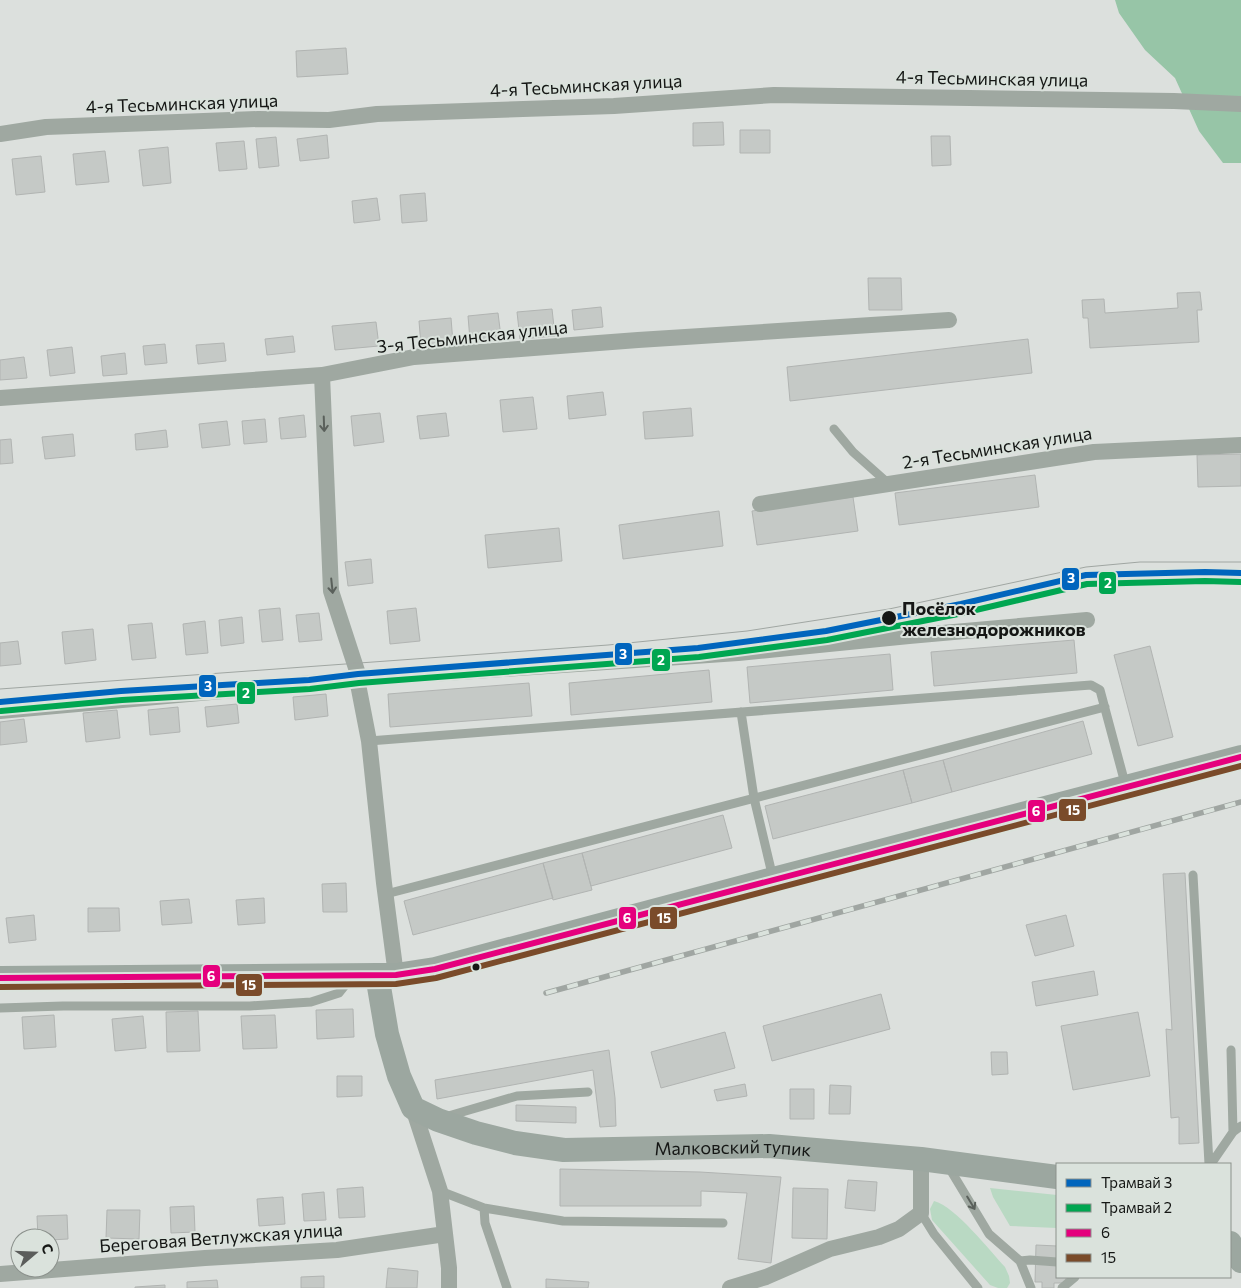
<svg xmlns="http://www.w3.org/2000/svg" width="1241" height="1288" font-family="Commissioner,sans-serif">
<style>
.green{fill:#b9d9c3}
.forest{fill:#97c5a7}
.building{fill:#c5c9c6;stroke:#b1b4b2}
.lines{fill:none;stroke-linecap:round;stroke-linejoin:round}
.lane{stroke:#9fa8a1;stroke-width:9}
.street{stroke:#9fa8a1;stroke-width:16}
.secondary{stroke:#9ca7a0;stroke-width:24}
.tram{stroke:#a0a6a2;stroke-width:1}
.rail-casing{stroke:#a0a6a2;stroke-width:5.5}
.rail{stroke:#dae2dc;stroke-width:4;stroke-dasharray:11;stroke-linecap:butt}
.bus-1-casing{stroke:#dae2dc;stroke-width:10}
.bus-2-casing{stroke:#dae2dc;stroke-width:10}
.bus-1{stroke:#e5007d;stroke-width:6}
.bus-2{stroke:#7a4b2a;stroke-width:6}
.tram-1-casing{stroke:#dae2dc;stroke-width:10}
.tram-2-casing{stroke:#dae2dc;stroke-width:10}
.tram-1{stroke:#0065bd;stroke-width:6}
.tram-2{stroke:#00a651;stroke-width:6}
.oneway{stroke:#5a605b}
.stop-dot{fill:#151715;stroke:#dae2dc;stroke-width:2}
.labels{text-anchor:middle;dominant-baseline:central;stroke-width:4;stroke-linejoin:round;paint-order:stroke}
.street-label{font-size:18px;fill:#151715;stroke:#dae2dc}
.stop-label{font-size:18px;font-weight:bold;fill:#151715;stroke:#dae2dc;text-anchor:start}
.line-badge{stroke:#dae2dc;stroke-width:2}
.badge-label{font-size:14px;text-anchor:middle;font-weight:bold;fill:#fff}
</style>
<rect width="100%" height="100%" fill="#dce0dd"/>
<path class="green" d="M990 1188 1057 1195V1228L1010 1226 993 1197Z
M934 1201C956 1207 989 1250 1005 1267L1009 1276 1010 1283 1007 1288H998L990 1285 932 1220 930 1209Z"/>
<path class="forest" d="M1115 0H1241V163H1223L1199 131 1175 78 1145 50 1119 13Z"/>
<path class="building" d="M346 48 348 74 297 77 296 51Z
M723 122 724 145 693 146V123Z
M740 130H770V153H740Z
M327 135 329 158 300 161 297 139Z
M931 136H950L951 165 932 166Z
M276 137 279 166 259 168 256 139Z
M244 141 247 169 219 171 216 143Z
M168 147 171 183 143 186 139 150Z
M105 151 109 182 76 185 73 154Z
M41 156 45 192 16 195 12 159Z
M425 193 427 221 402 223 400 195Z
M377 198 380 220 354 223 352 201Z
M868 278H901L902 310H869Z
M1200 292 1202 310H1197L1199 342 1090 348 1088 318H1083L1082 300 1104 299 1105 313 1178 308 1177 293Z
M601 307 603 327 574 330 572 310Z
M552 309 555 336 520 339 517 312Z
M498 313 501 337 470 340 468 316Z
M451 318 453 343 421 346 419 321Z
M376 322 379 346 335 350 332 326Z
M293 336 295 352 267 355 265 339Z
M1028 339 1032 373 790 401 787 367Z
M224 343 226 361 198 364 196 345Z
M165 344 167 363 145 365 143 346Z
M72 347 75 373 50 376 47 350Z
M125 353 127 374 103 376 101 356Z
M24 357 27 378 0 380V360Z
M603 392 606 415 569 419 567 396Z
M533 397 537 429 503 432 500 400Z
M691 408 693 436 645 439 643 412Z
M380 413 384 442 354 446 351 416Z
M446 413 449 436 420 439 417 416Z
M304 415 306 437 281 439 279 418Z
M265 419 267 442 244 444 242 421Z
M227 421 230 445 202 448 199 424Z
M166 430 168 447 136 450 135 434Z
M73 434 75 456 45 459 42 437Z
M11 439 13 463 0 464V440Z
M1241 454V486L1198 487 1197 455Z
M1035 475 1039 507 899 525 895 493Z
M853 497 858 531 757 545 752 511Z
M719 511 723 546 623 559 619 525Z
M559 528 562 561 488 568 485 535Z
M371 559 373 583 348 586 345 562Z
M280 608 283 640 262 642 259 610Z
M416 608 420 641 390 644 387 611Z
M319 613 322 640 299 642 296 615Z
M242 617 244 643 221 646 219 620Z
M205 621 208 653 186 655 183 624Z
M152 623 156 658 132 660 128 625Z
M93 629 96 660 65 664 62 632Z
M1074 640 1077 673 934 686 931 652Z
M18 641 21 664 0 666V643Z
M1150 646 1173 737 1138 746 1114 655Z
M890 654 893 690 750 703 747 667Z
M709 670 712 702 571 715 569 683Z
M529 683 532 716 390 727 388 694Z
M326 694 328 716 295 720 293 697Z
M237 704 239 723 207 727 205 707Z
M178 707 180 732 150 735 148 710Z
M117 710 120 738 86 742 83 713Z
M24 719 27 742 0 745V722Z
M1083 721 1092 754 952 792 943 760Z
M943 760 952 792 912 803 903 770Z
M903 770 912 803 773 839 765 806Z
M723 815 732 848 591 886 582 853Z
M582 853 592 890 553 900 543 863Z
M543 863 553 898 413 935 404 901Z
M1185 873 1199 1143 1179 1144V1117L1171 1118 1166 1029 1172 1030 1163 874Z
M346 883 347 912H323L322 884Z
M264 898 265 923 238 925 236 900Z
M189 899 192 923 162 925 160 901Z
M88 908H119L120 931 88 932Z
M34 915 36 940 9 943 6 918Z
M1066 915 1074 946 1035 956 1026 925Z
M1094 971 1098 995 1036 1006 1032 982Z
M881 994 890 1029 772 1061 763 1026Z
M353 1009 354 1037 317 1039 316 1010Z
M198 1011 200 1051 167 1052 166 1012Z
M1138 1012 1150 1076 1073 1090 1061 1026Z
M54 1015 56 1047 24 1049 22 1017Z
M275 1015 277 1048 243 1049 241 1016Z
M143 1016 146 1048 115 1051 112 1019Z
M725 1032 735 1068 661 1088 651 1052Z
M609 1050 615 1098 616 1126 600 1127 593 1070 437 1099 435 1080Z
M991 1052H1007L1008 1074 992 1075Z
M337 1076H362V1096L337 1097Z
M745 1084 747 1096 717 1101 714 1090Z
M830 1085 851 1086 850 1114H829Z
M790 1089H814V1119H790Z
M516 1105 576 1107V1123L516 1121Z
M560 1169 700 1172 781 1177 771 1263 738 1259 747 1193 701 1191V1206H560Z
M848 1180 877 1182 875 1211 845 1208Z
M363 1187 365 1217 339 1218 337 1189Z
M793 1188 828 1189 827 1239 792 1238Z
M324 1192 326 1220 304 1221 302 1194Z
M283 1197 285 1224 259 1226 257 1199Z
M194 1206 195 1232 171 1233 170 1207Z
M107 1210H140L139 1239 106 1238Z
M67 1215 68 1239 50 1240V1238H38L37 1216Z
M1036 1245 1057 1246V1277H1066V1283H1054V1288H1042V1282H1035Z
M388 1268 418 1271 417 1288H386Z
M324 1276V1288H301V1277Z
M546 1279 589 1282 588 1288H546Z
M217 1280 218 1288H187V1282Z
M165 1285V1288H135V1287Z"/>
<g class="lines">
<path class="lane" d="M834 429 853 452 889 484
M741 712 754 798 773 878
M369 741 1091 685 1100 690 1126 787
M1193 875 1209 1164
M386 894 1105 707
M0 1008 63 1006H250L311 1002 339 993 351 978
M1231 1050 1233 1132
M445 1117 517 1096 588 1092
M1211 1164 1233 1132 1241 1126
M948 1166 989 1234 1020 1261 1030 1260 1057 1262
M440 1191 484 1208 485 1223 507 1288
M484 1208 563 1221 723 1223
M921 1213 934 1234 978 1288
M1020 1261 1031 1288
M1062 1288 1075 1277"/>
<path class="street" d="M0 134 46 127 258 119 329 120 377 114 614 106 774 95 1174 101 1241 104
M322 375 331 591 358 674 357 679 369 741 384 883 396 975
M0 398 322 375 414 357 638 340 949 320
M760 504 1094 452 1241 445
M0 711 357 679 738 653 909 636 1087 620
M413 1108 440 1191 449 1268V1288
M0 1274 205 1258 337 1250 445 1234
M730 1288 766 1277 830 1249 879 1237 899 1229 921 1213V1159"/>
<g class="secondary">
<path id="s1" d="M377 975 387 1034 399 1076 413 1108 438 1120 476 1133 515 1143 564 1150 769 1146 921 1159 1057 1177"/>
<path d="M0 978 377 975H396L435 969 773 879 1241 757"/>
<path d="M1230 1243 1241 1261"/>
</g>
<path class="tram" d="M0 689 608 645 747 631 889 609 1086 567 1140 562H1241"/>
<g class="rail-casing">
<path id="rail" d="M546 993 1241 802"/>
</g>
<use href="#rail" class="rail"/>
<g class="bus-1-casing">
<path id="bus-1" d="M0 978 396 975 435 969 1241 757"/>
</g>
<g class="bus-2-casing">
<path id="bus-2" d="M0 987 396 984 436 978 1241 766"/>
</g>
<use href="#bus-1" class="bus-1"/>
<use href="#bus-2" class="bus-2"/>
<g class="tram-1-casing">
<path id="tram-1" d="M0 702 121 691 309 680 358 674 698 648 826 631 961 604 1086 575 1205 572 1241 573"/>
</g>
<g class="tram-2-casing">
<path id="tram-2" d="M1 711 122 700 310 689 359 683 699 657 827 640 963 613 1087 584 1205 581 1241 582"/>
</g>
<use href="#tram-1" class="tram-1"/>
<use href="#tram-2" class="tram-2"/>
</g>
<defs><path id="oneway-shaft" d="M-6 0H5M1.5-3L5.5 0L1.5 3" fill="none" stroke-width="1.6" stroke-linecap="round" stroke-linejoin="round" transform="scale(1.25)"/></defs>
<g class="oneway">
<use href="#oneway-shaft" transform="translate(324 424) rotate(88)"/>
<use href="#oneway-shaft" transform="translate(332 586) rotate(84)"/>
<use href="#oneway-shaft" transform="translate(971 1203) rotate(59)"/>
</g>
<g class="stop-dot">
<circle cx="889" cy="618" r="8"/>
<circle cx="476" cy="967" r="4.5"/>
</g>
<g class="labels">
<g class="street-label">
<text transform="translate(992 78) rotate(1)">4-я Тесьминская улица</text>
<text transform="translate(586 85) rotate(-3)">4-я Тесьминская улица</text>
<text transform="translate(182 103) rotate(-2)">4-я Тесьминская улица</text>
<text transform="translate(472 336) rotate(-6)">3-я Тесьминская улица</text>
<text transform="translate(997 447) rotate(-9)">2-я Тесьминская улица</text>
<text stroke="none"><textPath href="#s1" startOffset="465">Малковский тупик</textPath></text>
<text transform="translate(221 1237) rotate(-4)">Береговая Ветлужская улица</text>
</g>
<g class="stop-label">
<text x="902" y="608">Посёлок<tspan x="902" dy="21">железнодорожников</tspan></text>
</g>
</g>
<g class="line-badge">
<rect x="1061" y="567" width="19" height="24" rx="5" fill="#0065bd"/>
<rect x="1098" y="571" width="19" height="24" rx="5" fill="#00a651"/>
<rect x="614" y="642" width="19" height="24" rx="5" fill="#0065bd"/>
<rect x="651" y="648" width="20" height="24" rx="5" fill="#00a651"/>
<rect x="198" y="674" width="19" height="24" rx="5" fill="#0065bd"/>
<rect x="236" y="681" width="20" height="24" rx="5" fill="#00a651"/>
<rect x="1058" y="798" width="29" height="24" rx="5" fill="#7a4b2a"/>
<rect x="1027" y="799" width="19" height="24" rx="5" fill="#e5007d"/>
<rect x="649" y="906" width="29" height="24" rx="5" fill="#7a4b2a"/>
<rect x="618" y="906" width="19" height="24" rx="5" fill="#e5007d"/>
<rect x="202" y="964" width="19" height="24" rx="5" fill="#e5007d"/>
<rect x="235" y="973" width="28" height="24" rx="5" fill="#7a4b2a"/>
</g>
<g class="badge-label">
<text x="1071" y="583">3</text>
<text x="1108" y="588">2</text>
<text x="623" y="659">3</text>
<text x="661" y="665">2</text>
<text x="208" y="691">3</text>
<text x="246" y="698">2</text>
<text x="1073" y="815">15</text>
<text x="1036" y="816">6</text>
<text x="664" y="923">15</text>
<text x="627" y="923">6</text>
<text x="211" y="981">6</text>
<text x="249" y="990">15</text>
</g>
<rect x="1056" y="1163" width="175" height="115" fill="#dae2dc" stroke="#8b918c"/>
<rect x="1066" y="1179" width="25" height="8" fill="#0065bd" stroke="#8b918c"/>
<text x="1101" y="1188" font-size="15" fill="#151715">Трамвай 3</text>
<rect x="1066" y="1204" width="25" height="8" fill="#00a651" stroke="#8b918c"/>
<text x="1101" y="1213" font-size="15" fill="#151715">Трамвай 2</text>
<rect x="1066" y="1229" width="25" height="8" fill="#e5007d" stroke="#8b918c"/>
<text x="1101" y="1238" font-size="15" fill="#151715">6</text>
<rect x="1066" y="1254" width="25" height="8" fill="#7a4b2a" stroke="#8b918c"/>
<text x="1101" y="1263" font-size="15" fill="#151715">15</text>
<g transform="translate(35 1253) rotate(71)"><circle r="24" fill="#dae2dc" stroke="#8b918c"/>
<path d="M0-4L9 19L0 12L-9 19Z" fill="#5b5d5b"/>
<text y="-8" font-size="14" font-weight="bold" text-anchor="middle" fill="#151715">С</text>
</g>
</svg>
